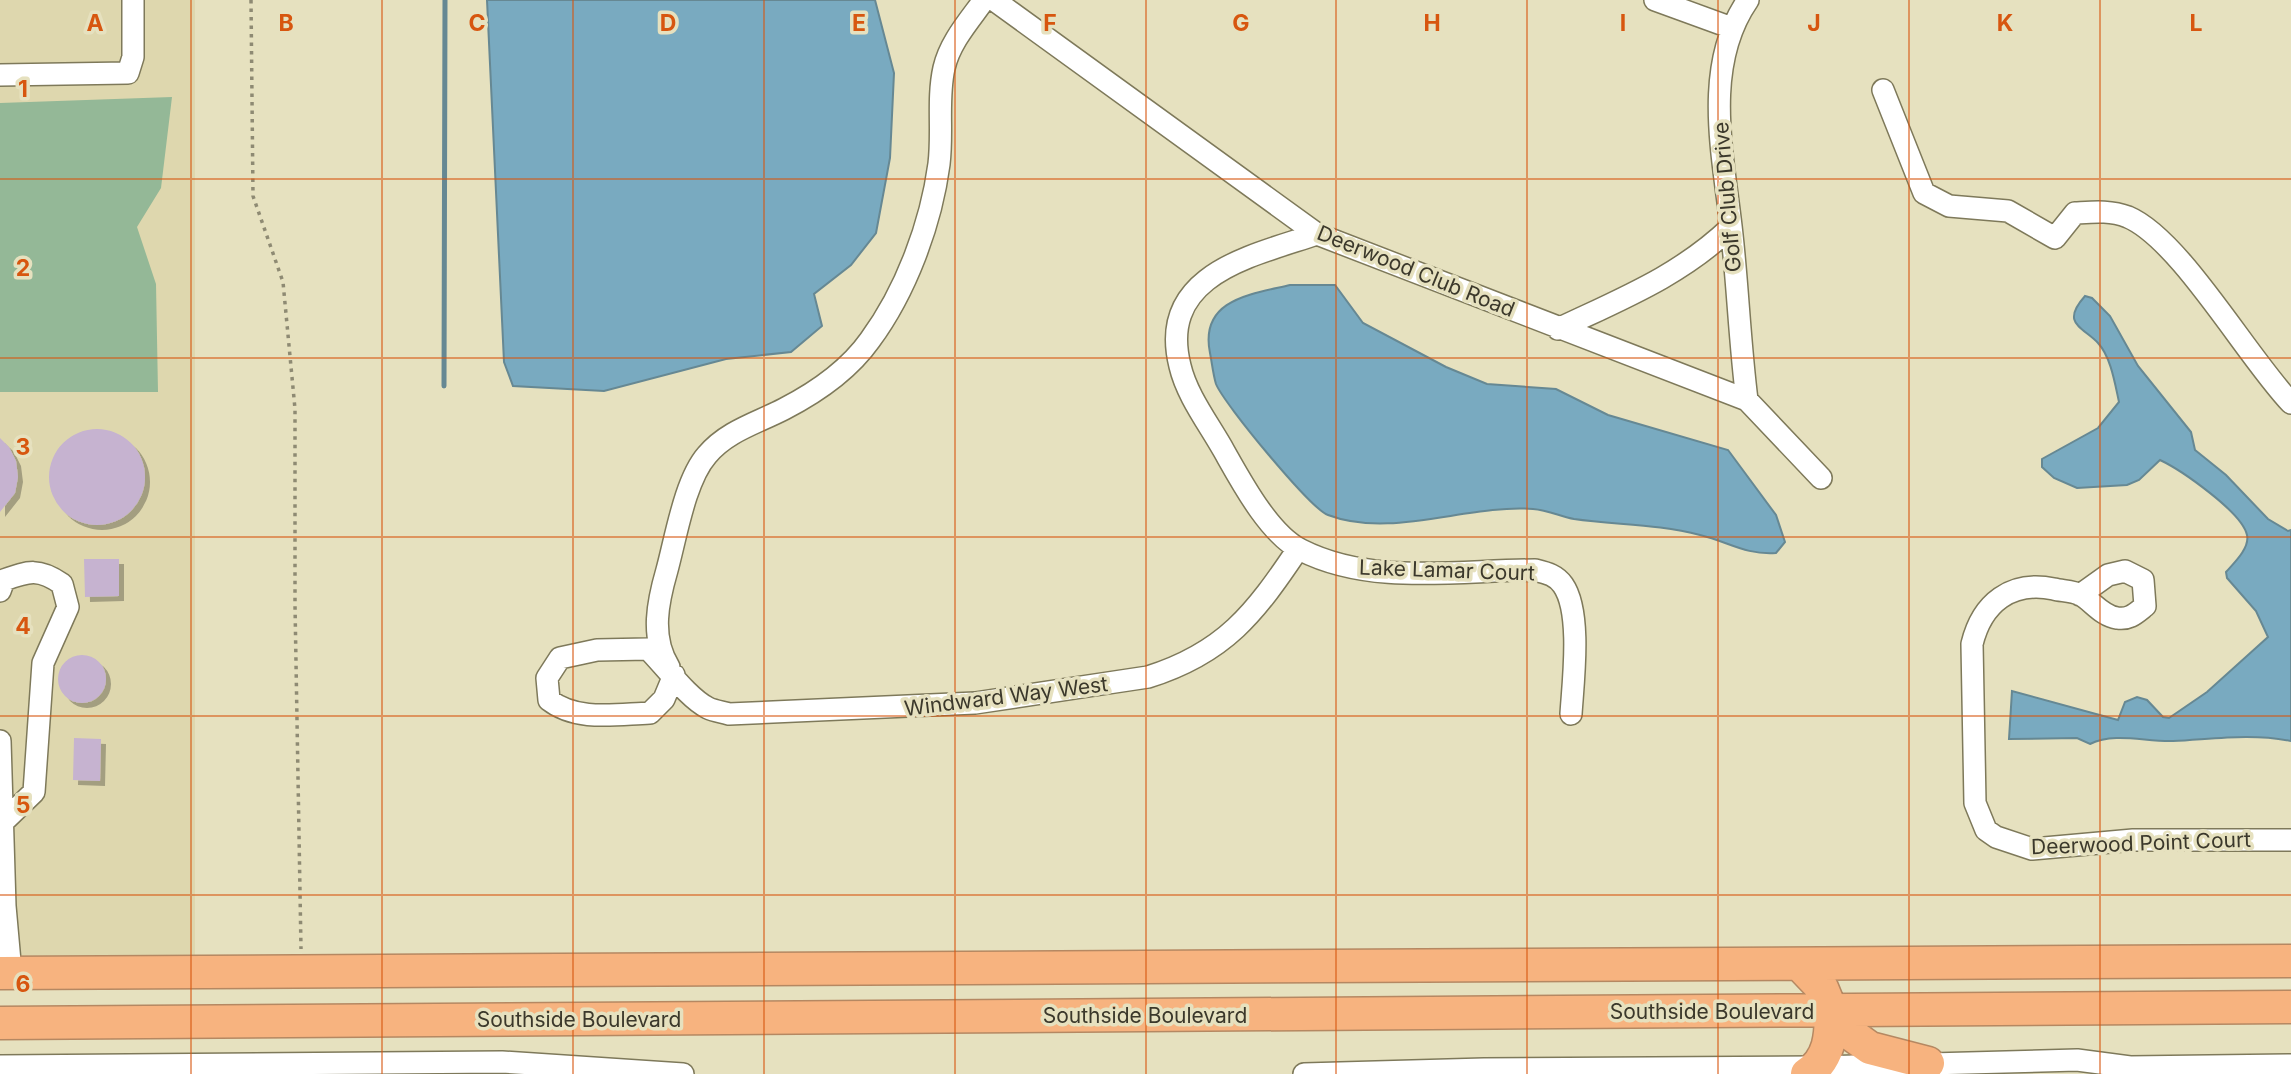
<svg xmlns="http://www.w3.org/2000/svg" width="2291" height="1074" font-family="Inter,sans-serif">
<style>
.built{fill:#ded7ae}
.forest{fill:#94b897}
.water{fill:#79aac0;stroke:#668893;stroke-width:2}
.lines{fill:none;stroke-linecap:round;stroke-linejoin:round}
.stream{stroke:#668893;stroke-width:5}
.building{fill:#c6b3d0;filter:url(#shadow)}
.minor-casing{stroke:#7e795a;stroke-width:24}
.highway-casing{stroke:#b58862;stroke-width:35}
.path{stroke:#8e8a73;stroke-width:3.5;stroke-dasharray:3.5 5;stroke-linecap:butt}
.minor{stroke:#fff;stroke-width:21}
.highway{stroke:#f7b37f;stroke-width:32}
.grid{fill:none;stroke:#d7560f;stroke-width:2;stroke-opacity:0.55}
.labels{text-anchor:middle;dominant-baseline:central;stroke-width:7;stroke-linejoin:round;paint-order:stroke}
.street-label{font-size:21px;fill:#3b382b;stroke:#e6e1bf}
.grid-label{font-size:23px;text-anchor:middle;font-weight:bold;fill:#d7560f;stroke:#e6e1bf;stroke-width:7;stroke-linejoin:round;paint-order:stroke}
</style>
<defs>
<filter id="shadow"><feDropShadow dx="5" dy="5" stdDeviation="0" flood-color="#0004"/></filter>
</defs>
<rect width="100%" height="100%" fill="#e6e1bf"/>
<path class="built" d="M0 0H195V957L0 956Z"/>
<path class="forest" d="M172 97 161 188 137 227 156 284 158 392H0V103Z"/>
<path class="water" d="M487 0H875L894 73 890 158 876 233 851 265 814 294 822 326 791 352 726 359 604 391 513 386 504 362Z
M1290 285H1335L1363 323 1446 367 1487 384 1556 389 1608 415 1728 450 1776 515 1785 542 1776 553C1745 555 1729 542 1700 535 1658 524 1616 525 1574 519 1560 516 1547 510 1533 509 1468 504 1391 539 1328 515 1311 509 1224 404 1216 384 1213 374 1212 363 1210 353 1199 299 1252 294 1290 285Z
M2085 296 2092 298 2110 316 2138 366 2191 432 2195 450 2226 475 2268 519 2288 531 2291 530V741C2251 733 2214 739 2173 741 2145 742 2115 732 2090 744L2077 738 2009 739 2012 691 2118 720 2125 702 2137 697 2147 700 2163 717 2169 718 2207 692 2268 637 2256 611 2227 578 2226 572C2234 563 2250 548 2247 535 2242 512 2181 470 2160 460L2139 480 2127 485 2077 488 2054 478 2042 467V459L2098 428 2119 402C2115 384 2111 357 2098 343 2083 327 2060 324 2085 296Z"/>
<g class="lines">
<path class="stream" d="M444 386 445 0"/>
</g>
<path class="building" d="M49 477a48 48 0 1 1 96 0a48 48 0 1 1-96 0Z
M0 438 9 447 16 461 18 477 15 493 0 512Z
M84 559H119V596L85 597Z
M58 679a24 24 0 1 1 48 0a24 24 0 1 1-48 0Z
M74 738 101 739 100 781 73 780Z"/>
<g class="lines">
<g class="minor-casing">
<path id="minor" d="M994 0 1317 234 1747 400 1821 478
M1655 0 1732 28
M0 75 128 73 133 57V0
M1883 90 1924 193 1949 206 2008 211 2055 238 2075 213C2093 212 2110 210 2128 217 2180 239 2247 357 2291 403
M1317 234C1252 256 1157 274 1180 366 1187 396 1209 424 1224 451 1241 481 1269 534 1301 550 1372 586 1459 570 1535 570 1547 573 1556 575 1563 585 1582 612 1573 682 1571 714
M1558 329C1621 299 1680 276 1731 227
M1747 400C1740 345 1738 290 1732 235 1724 158 1701 68 1748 0
M0 591 4 580C29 571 39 568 62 584L68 607 43 663 34 792 4 821
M2080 595 2108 575 2125 571 2143 580 2145 606C2135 614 2129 620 2117 618 2102 616 2093 602 2081 595 2073 591 2062 591 2054 589 2011 580 1982 603 1972 644L1975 803 1986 830 1996 837 2032 849 2133 840H2291
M669 667C650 637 658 601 667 570 676 537 685 480 707 455 727 431 757 423 784 409 817 392 848 371 870 340 906 291 931 224 939 164 943 132 937 99 944 68 950 42 969 21 984 0
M674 675 664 699 650 713C617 714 577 722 549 700L547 678 560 658 597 650 648 649C665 666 688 698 708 708 714 711 723 712 729 714L975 703 1148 677C1225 653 1255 613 1298 549
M0 741 5 906 11 973
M0 1066 502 1062 683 1074
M1304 1074 1484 1069 1818 1067 2077 1060 2130 1067 2291 1065"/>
</g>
<g class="highway-casing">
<path id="highway" d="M1800 965 1822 988 1831 1010 1852 1035 1870 1048 1928 1063
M0 973 2291 961
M0 1023 2291 1007
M1807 1074C1830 1059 1831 1035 1831 1010"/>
</g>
<path class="path" d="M251 0 253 196 283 282 295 409V605L301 949"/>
<use href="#minor" class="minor"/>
<use href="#highway" class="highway"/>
</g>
<path class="grid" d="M191 0V1074M382 0V1074M573 0V1074M764 0V1074M955 0V1074M1146 0V1074M1336 0V1074M1527 0V1074M1718 0V1074M1909 0V1074M2100 0V1074M0 179H2291M0 358H2291M0 537H2291M0 716H2291M0 895H2291"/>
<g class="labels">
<g class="street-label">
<text transform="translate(1727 197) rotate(-95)">Golf Club Drive</text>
<text transform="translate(1416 271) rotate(22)">Deerwood Club Road</text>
<text transform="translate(1447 570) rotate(2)">Lake Lamar Court</text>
<text transform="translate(1006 696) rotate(-7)">Windward Way West</text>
<text transform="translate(2141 843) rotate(-2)">Deerwood Point Court</text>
<text x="1712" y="1011">Southside Boulevard</text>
<text x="1145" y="1015">Southside Boulevard</text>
<text x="579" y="1019">Southside Boulevard</text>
</g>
</g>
<g class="grid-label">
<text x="95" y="31">A</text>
<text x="286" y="31">B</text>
<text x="477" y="31">C</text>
<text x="668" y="31">D</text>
<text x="859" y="31">E</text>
<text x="1050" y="31">F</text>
<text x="1241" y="31">G</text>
<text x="1432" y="31">H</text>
<text x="1623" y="31">I</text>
<text x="1814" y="31">J</text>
<text x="2005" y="31">K</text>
<text x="2196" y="31">L</text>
<text x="23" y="97">1</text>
<text x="23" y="276">2</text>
<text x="23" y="455">3</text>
<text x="23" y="634">4</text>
<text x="23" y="813">5</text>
<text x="23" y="992">6</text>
</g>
</svg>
